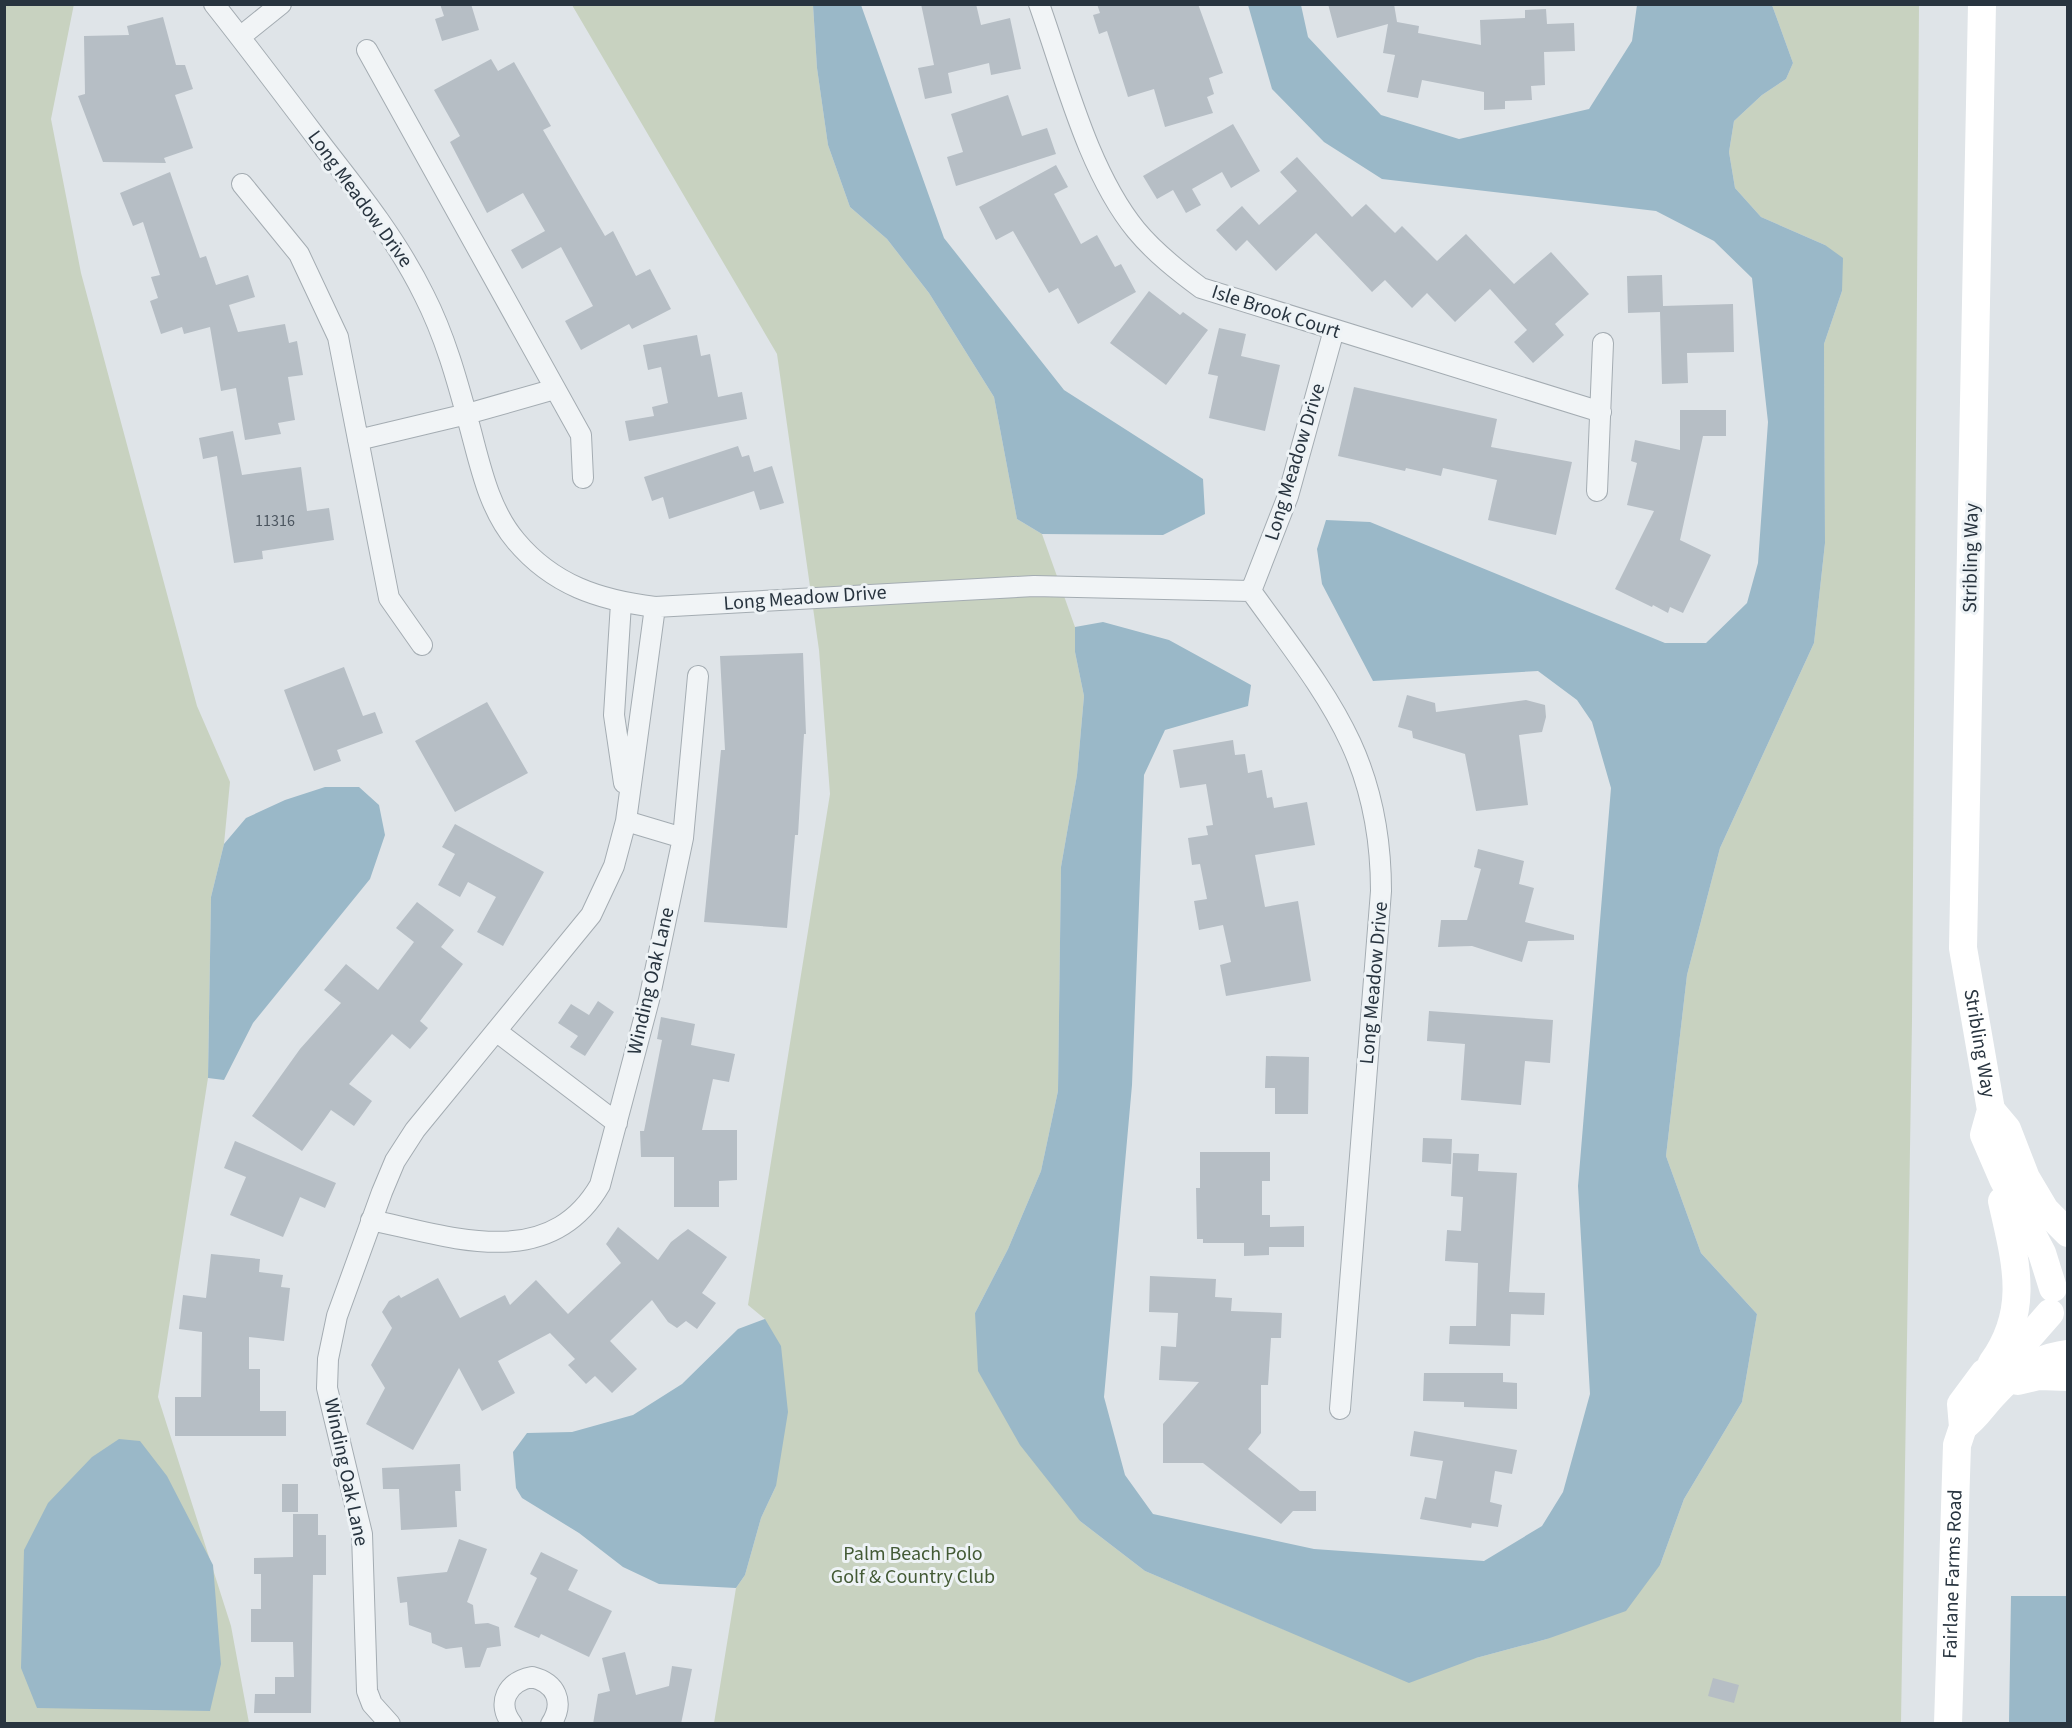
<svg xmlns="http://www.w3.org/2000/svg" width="2072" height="1728" font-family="'Source Sans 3',sans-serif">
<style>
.green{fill:#c8d2c0}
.water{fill:#9ab8c8}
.building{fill:#b6bec5}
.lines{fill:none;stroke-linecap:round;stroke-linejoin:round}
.street-casing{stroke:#a4acb2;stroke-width:22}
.street{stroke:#f1f4f6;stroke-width:20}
.secondary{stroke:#fff;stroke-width:28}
.labels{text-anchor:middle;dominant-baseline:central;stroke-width:6;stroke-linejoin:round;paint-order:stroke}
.number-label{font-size:16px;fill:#4c5660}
.street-label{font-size:20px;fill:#28343f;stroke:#eef3f6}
.park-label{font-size:20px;fill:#435a35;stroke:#eef3f6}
</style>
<rect width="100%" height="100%" fill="#dfe4e8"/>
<path class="green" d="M74 4 51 119 81 273 197 706 230 782 224 844 211 897 208 1078 158 1397 231 1626 249 1723 5 1724 4 5Z
M572 5H813L817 68 828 145 850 207 887 239 929 293 994 397 1017 519 1042 534 1075 627V652L1084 696 1077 775 1061 867 1058 1091 1041 1171 1008 1249 975 1313 1080 1521 1145 1571 1290 1632 1476 1658 1547 1639 1660 1565 1684 1499 1742 1402 1757 1314 1701 1253 1666 1156 1687 975 1720 848 1814 643 1825 543 1824 344 1842 291 1825 245 1761 217 1735 188 1729 152 1734 121 1762 95 1786 79 1793 63 1772 5H1919L1912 1021 1901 1723H714L736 1588 745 1575 761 1518 776 1486 765 1319 748 1305 830 794 819 650 777 354Z"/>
<path class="water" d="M813 5H861L944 238 1064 390 1203 479 1205 514 1163 535 1042 534 1017 519 994 397 929 293 887 239 850 207 828 145 817 68Z
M1248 5H1301L1308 37 1381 115 1459 139 1589 109 1632 41 1637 5H1772L1793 63 1786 79 1762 95 1734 121 1729 152 1735 188 1761 217 1825 245 1843 258 1842 291 1824 344 1825 543 1814 643 1720 848 1687 975 1666 1156 1701 1253 1757 1314 1742 1402 1684 1499 1660 1565 1626 1611 1547 1639 1476 1658 1409 1683 1145 1571 1080 1521 1020 1445 978 1371 975 1313 1008 1249 1041 1171 1058 1091 1061 867 1077 775 1084 696 1075 652V627L1103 622 1169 640 1251 685 1248 706 1165 730 1144 775 1132 1085 1104 1397 1125 1475 1153 1514 1314 1549 1484 1561 1542 1526 1563 1492 1590 1394 1578 1186 1611 788 1592 722 1577 700 1538 671 1373 681 1322 584 1317 549 1326 520 1370 522 1665 643H1706L1747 603 1758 563 1768 422 1752 278 1714 241 1656 211 1382 179 1324 142 1272 89Z
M325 787H359L379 805 385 835 370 879 253 1023 224 1080 208 1078 211 897 224 844 246 818 285 800Z
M765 1319 781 1346 788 1412 776 1486 761 1518 745 1575 736 1588 659 1584 623 1567 579 1533 522 1498 516 1488 513 1452 527 1433 572 1432 633 1415 682 1384 738 1329Z
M119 1439 140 1441 167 1476 213 1565 221 1664 210 1711 37 1708 21 1668 24 1550 48 1503 92 1457Z
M2011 1596H2067V1723H2009Z"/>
<path class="building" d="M440 4H471L479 30 442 41 435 19 444 16Z
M921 4H976L981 25 1010 18 1021 69 991 75 989 63 948 73 952 93 925 99 918 68 934 65Z
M1097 4H1198L1223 73 1209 78 1214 94 1207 97 1213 113 1165 127 1154 89 1128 97 1107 31 1099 34 1093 15 1100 13Z
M1328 4H1394L1397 22 1419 26 1418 33 1481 45 1480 20 1525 18V10L1546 9 1547 24 1574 23 1575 51 1544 52 1545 85 1531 86 1532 100 1505 101V109L1484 110V92L1422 80 1418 98 1387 92 1395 55 1383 53 1388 24 1337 38Z
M163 17 176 65H185L193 89 175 95 193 148 164 158 166 163 103 162 78 96 85 94 84 36 129 35 127 26Z
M491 59 498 71 514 62 551 126 543 130 605 236 613 231 636 276 650 269 671 309 632 329 629 324 581 350 565 321 593 306 561 247 522 269 511 250 545 231 523 193 487 213 450 142 460 136 434 90Z
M1008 95 1022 136 1047 128 1056 154 956 186 947 157 963 152 951 114Z
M1233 124 1260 171 1231 188 1222 172 1192 189 1201 205 1186 213 1173 190 1157 199 1143 176Z
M1297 157 1352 217 1366 204 1395 233 1402 226 1437 261 1466 234 1514 284 1551 252 1589 294 1555 324 1564 335 1533 363 1514 342 1527 330 1490 289 1455 322 1427 293 1412 308 1385 280 1372 292 1316 233 1276 271 1247 240 1236 251 1216 230 1242 206 1259 225 1297 191 1280 172Z
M1056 165 1068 187 1054 194 1081 244 1097 235 1115 267 1121 264 1136 292 1078 324 1058 288 1049 293 1013 231 996 240 979 207Z
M170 172 200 258 206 256 216 285 248 275 255 297 229 305 238 332 285 324 289 343 297 341 303 375 288 377 295 420 278 423 281 434 245 440 236 388 221 391 210 327 184 334 182 327 161 334 150 301 158 298 151 277 160 275 143 222 133 226 120 193Z
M1662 275 1663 306 1733 304 1734 352 1687 353 1688 383 1662 384 1660 312 1628 313 1627 276Z
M1149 291 1180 315 1183 312 1208 330 1166 385 1110 343Z
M1219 328 1246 334 1241 356 1280 365 1265 431 1209 418 1218 376 1208 374Z
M697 335 701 356 710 354 718 397 742 392 747 419 629 441 625 421 654 416 652 407 668 403 661 367 648 370 643 345Z
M1354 387 1497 419 1491 447 1572 462 1556 535 1488 520 1497 480 1443 468 1441 476 1406 468 1405 471 1338 456Z
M1680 410H1726V436H1703L1680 540 1711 555 1683 613 1670 607 1668 613 1653 605 1652 607 1615 589 1654 511 1627 505 1637 463 1631 461 1635 440 1680 450Z
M233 431 242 475 301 467 307 511 329 508 334 540 262 551 263 559 234 563 217 456 203 459 199 438Z
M738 446 742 457 749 455 754 472 772 466 784 503 760 510 754 491 669 519 663 497 652 501 644 477Z
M803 653 806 734H804L798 835H795L787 928 704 922 721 750H725L720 656Z
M344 667 363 716 375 712 383 733 337 750 341 761 314 771 284 690Z
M1407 695 1435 703 1436 712 1526 700 1545 705 1546 717 1542 732 1519 735 1528 805 1476 811 1465 754 1413 738 1412 731 1398 727Z
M487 702 528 773 455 812 415 741Z
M1233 740 1235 755 1245 754 1248 773 1262 770 1267 798 1272 797 1274 808 1307 802 1315 845 1255 855 1265 907 1298 901 1311 981 1226 996 1220 965 1231 962 1223 925 1199 930 1194 901 1207 899 1200 864 1192 865 1188 838 1208 835 1206 826 1213 825 1206 784 1180 788 1173 750Z
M455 824 544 872 503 946 477 932 496 897 468 882 460 897 438 885 455 854 442 847Z
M1478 849 1524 861 1519 884 1534 888 1525 922 1574 935V940L1528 941 1522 962 1472 946 1438 947 1441 920H1467L1481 869 1474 867Z
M417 902 454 930 441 947 463 964 420 1021 428 1028 410 1049 392 1034 349 1084 372 1101 354 1126 331 1110 302 1151 252 1116 300 1049 341 1003 324 990 346 964 378 990 414 942 396 928Z
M598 1001 614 1012 585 1056 570 1047 578 1036 558 1023 571 1004 589 1015Z
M1429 1011 1553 1020 1550 1063 1525 1061 1521 1105 1461 1100 1465 1044 1427 1041Z
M661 1017 695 1024 691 1045 735 1054 729 1082 713 1079 702 1130H737V1180L719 1181V1207H674V1157H641L640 1131H644L662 1040 657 1039Z
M1266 1056 1309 1057 1308 1114H1275V1088H1265Z
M1423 1138 1452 1139 1451 1164 1422 1162Z
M235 1141 336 1183 325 1208 300 1197 283 1237 230 1215 246 1177 224 1168Z
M1200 1152H1270V1181H1262V1215H1270V1227L1304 1226V1247H1269V1255L1244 1256V1243H1203V1239H1197L1196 1188H1200Z
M1453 1153 1479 1154 1478 1171 1517 1173 1509 1292 1545 1293 1544 1315 1511 1314 1510 1346 1449 1344 1450 1326H1476L1478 1263 1445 1261 1447 1230 1461 1231 1463 1197 1451 1196Z
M618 1227 658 1260 671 1242 688 1229 727 1257 702 1293 716 1303 697 1329 686 1321 677 1328 668 1322 652 1300 610 1341 637 1369 612 1393 595 1376 586 1384 568 1365 575 1359 550 1333 498 1361 515 1393 482 1411 459 1368 413 1450 366 1424 385 1388 371 1365 392 1328 382 1312 389 1301 399 1295 401 1298 438 1278 460 1318 505 1295 510 1305 536 1280 568 1314 621 1263 606 1244Z
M211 1254 260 1259 259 1272 283 1275 281 1287 290 1288 284 1341 249 1337V1369H260V1411H286V1436H175V1397H201L202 1332 179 1329 183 1295 206 1298Z
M1150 1276 1216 1279 1215 1297 1232 1298 1231 1311 1282 1313 1281 1338H1271L1268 1385H1261V1433L1248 1449 1300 1491H1316V1511H1293L1281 1524 1203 1463H1163V1424L1199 1382 1159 1380 1161 1346 1176 1347 1178 1313 1149 1312Z
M1424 1373H1503V1382L1517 1383V1409L1464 1407V1402L1423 1401Z
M1414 1431 1517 1450 1512 1474 1495 1471 1490 1502 1502 1505 1498 1527 1472 1523 1471 1528 1420 1519 1425 1497 1436 1499 1443 1461 1410 1456Z
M460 1464 461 1491H455L457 1527 401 1530 399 1489H383L382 1468Z
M282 1484H298V1512H282Z
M293 1514H318V1535H326V1575H313L311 1713H254L255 1694H275V1677H294L293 1642H251V1609H261V1574H254V1558L293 1557Z
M459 1539 487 1549 467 1602 473 1605 475 1624 488 1623 499 1627 501 1646 487 1648 480 1667 465 1668 462 1647 446 1649 432 1643 431 1633 409 1625 407 1602 400 1603 397 1577 447 1572Z
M541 1552 578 1570 568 1590 612 1611 589 1657 541 1634 539 1638 514 1627 537 1578 530 1574Z
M625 1652 636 1695 669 1686 672 1666 692 1669 681 1724H593L598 1694 610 1691 602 1658Z
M1713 1678 1739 1685 1734 1703 1708 1696Z"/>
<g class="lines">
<g class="street-casing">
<path id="street" d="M214 4C252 52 288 100 325 149 361 195 398 242 424 295 445 336 457 380 469 424 480 464 488 508 516 541 553 585 599 600 655 607L1034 586 1251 591C1325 694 1381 755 1381 891L1340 1409
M1039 4C1065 77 1088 171 1136 230 1155 253 1178 271 1201 288L1601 412
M240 37 281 4
M367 50 581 435 583 478
M242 184 299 254 338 337 389 598 422 645
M358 440 467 414 555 389
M1597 491 1603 343
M1251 591 1288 496 1334 330
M621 603 614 715 624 783
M626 821 683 838
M496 1031 617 1123
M371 1220C452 1237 549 1273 600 1185L649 1000 683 838 698 676
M390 1724 372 1704 367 1691 362 1534 327 1388 328 1359 337 1316 382 1192 395 1161 415 1130 591 915 614 866 626 821 655 607
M512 1724C496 1703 507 1682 532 1677 556 1683 565 1702 551 1724"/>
</g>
<use href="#street" class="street"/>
<g class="secondary">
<path id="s1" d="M1982 4 1963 948 1991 1110 1984 1135 2003 1179 2042 1253 2053 1288"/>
<path d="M1991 1110 2007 1129 2026 1178 2045 1210 2068 1233"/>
<path d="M1992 1363C2031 1309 2015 1260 2002 1201"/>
<path d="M2018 1381 2039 1376 2068 1377"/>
<path d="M1963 1427C1977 1417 1983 1405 1995 1393 2015 1371 2038 1358 2068 1354"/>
<path id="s2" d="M1948 1724 1957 1445 1963 1427 1961 1404 1984 1373 2015 1353 2050 1313"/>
</g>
</g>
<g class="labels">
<g class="number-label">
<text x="275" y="521">11316</text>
</g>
<g class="street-label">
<text transform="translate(360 199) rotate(54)">Long Meadow Drive</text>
<text transform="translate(1276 312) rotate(18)">Isle Brook Court</text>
<text transform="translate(1295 462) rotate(-73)">Long Meadow Drive</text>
<text transform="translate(1971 558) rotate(-89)">Stribling Way</text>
<text transform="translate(805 598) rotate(-4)">Long Meadow Drive</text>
<text transform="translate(651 981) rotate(-77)">Winding Oak Lane</text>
<text transform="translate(1374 983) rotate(-85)">Long Meadow Drive</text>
<text stroke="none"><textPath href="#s1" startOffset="1041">Stribling Way</textPath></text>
<text transform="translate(346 1472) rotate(78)">Winding Oak Lane</text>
<text stroke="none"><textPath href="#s2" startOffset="150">Fairlane Farms Road</textPath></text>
</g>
<g class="park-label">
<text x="913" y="1554">Palm Beach Polo<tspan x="913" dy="23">Golf &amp; Country Club</tspan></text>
</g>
</g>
<rect width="2072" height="1728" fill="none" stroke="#28343f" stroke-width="12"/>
</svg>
